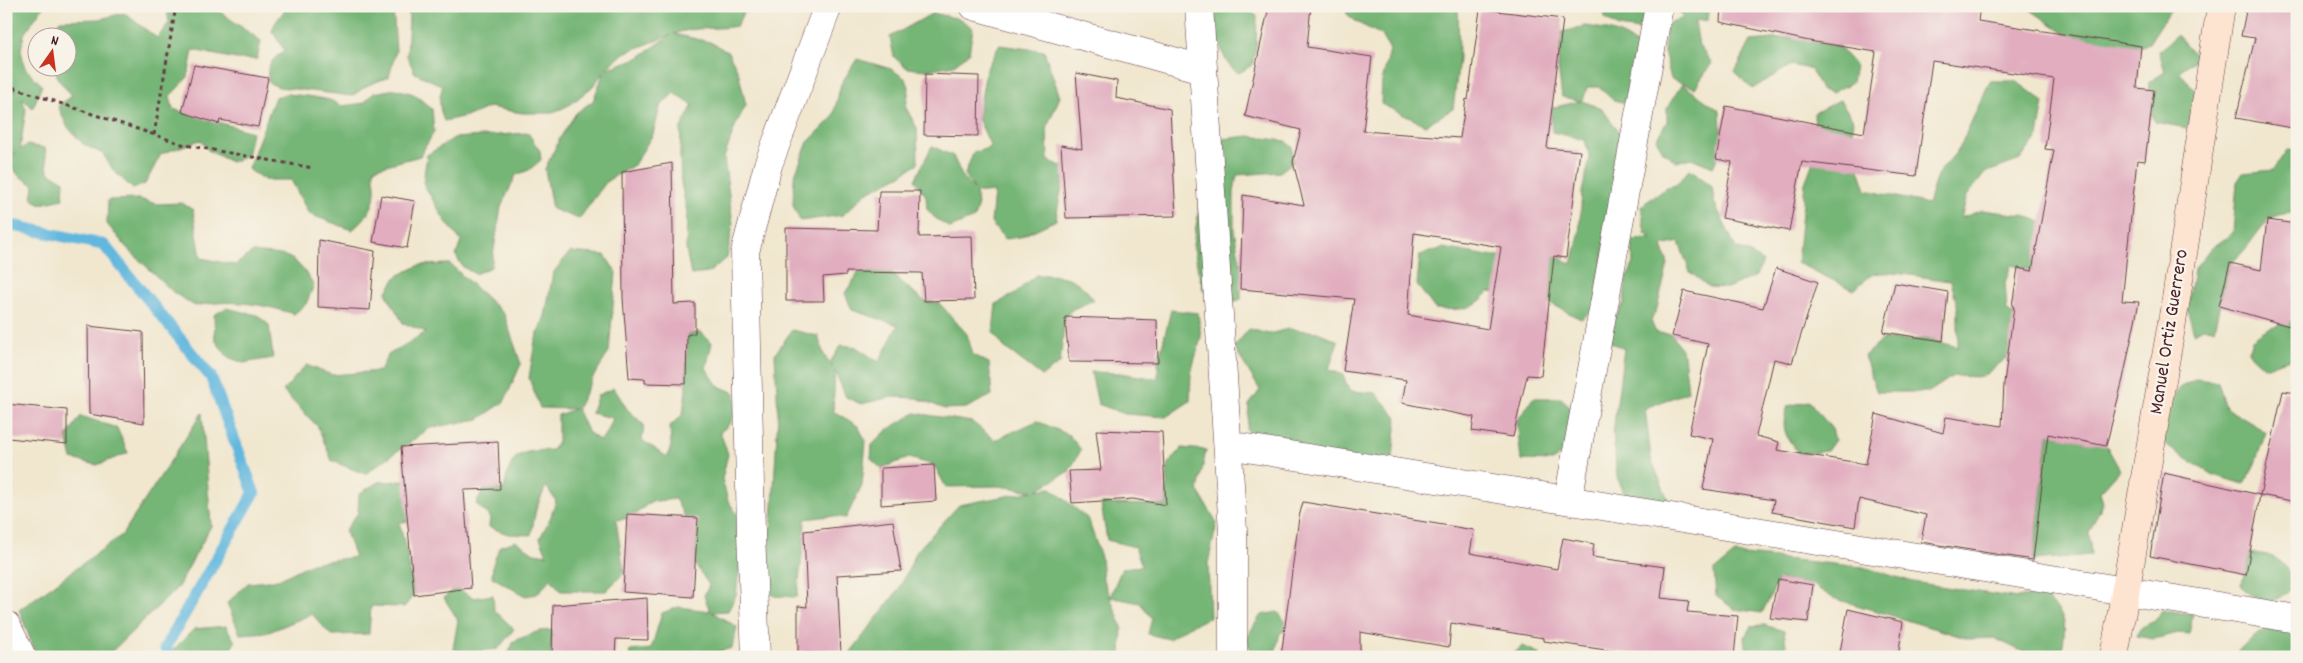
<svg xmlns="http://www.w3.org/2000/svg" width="2303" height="663" font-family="Dekko,sans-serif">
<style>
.forest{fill:#74b576;stroke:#5f6a50;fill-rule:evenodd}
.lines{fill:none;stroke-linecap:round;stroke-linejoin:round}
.stream{stroke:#62b7de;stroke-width:12}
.building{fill:#e1adbf;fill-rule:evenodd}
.street-casing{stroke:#633d44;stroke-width:29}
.secondary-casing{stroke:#633d44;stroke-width:29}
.path{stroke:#633d44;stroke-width:3;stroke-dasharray:4 4;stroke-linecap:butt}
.street{stroke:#fff;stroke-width:28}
.secondary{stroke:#fde4d1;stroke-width:28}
.labels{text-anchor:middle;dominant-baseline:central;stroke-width:5;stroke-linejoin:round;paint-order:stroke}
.street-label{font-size:20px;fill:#4a1f2b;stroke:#f7f3e8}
</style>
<rect width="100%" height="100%" fill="#f7f3e8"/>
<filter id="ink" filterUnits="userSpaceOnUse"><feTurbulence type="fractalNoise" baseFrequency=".02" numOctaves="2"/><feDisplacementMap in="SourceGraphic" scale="10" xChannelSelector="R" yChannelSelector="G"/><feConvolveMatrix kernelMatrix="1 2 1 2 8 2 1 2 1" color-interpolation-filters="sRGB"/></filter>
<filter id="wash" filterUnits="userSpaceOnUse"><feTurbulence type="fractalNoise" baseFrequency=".0096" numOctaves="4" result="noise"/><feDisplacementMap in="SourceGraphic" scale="20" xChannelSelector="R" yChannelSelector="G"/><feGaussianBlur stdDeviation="1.12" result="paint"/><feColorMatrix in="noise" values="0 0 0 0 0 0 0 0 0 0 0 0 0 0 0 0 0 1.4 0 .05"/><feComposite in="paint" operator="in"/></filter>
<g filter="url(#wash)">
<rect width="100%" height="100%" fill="#f1e7cf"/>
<path class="forest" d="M6 6H44L24 34 21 50 25 68 42 85 33 108 22 99 26 109 20 149 27 145 45 148 48 172 64 181 63 199 41 204 32 199 34 185 19 176 7 161 16 153 6 154V86L16 92 6 83Z
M144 6H212L261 41 257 59H236L193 50 188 77 170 96 173 109 252 132 247 156 231 162 208 150 200 140 161 154 145 184 133 189 113 170 103 154 83 144 67 126 58 106 72 96 58 79 55 68H68V38L61 37 53 27 60 20 100 19 124 13 157 38 169 23 167 9Z
M287 6H393L396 51 389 77 368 85 352 96 279 87 269 83C265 65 271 60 285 51L272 31C275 20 282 16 287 6Z
M406 6H746L737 26C716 30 694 26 674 34L710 42 728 52 738 71 746 105 736 124 724 158 733 224 727 258 708 273 691 275 686 249 687 212 681 183 680 155 681 128 693 105 674 93 660 107 653 134 634 165 607 181 579 219 552 209 545 169 560 138 576 113 593 101 604 72 592 87 571 104 553 113H522L489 107 471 115 444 121C439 108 438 99 443 86L415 73 407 56 409 17ZM671 35 638 58 606 69 624 53Z
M1208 6H1242L1257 16 1256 47 1252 65 1239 73C1225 66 1224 54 1218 41 1215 32 1210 24 1205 16Z
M1346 6H1458L1459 59 1453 109 1425 125 1381 104 1382 81 1390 50 1382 35 1358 23 1347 14Z
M1604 6H1659L1658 12 1640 30 1618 27 1605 18Z
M1675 6H1710L1708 20 1695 21 1699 46 1712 63 1695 88 1671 79 1664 50 1667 24 1683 17Z
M2025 6H2173L2149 43 2134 50 2080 44Z
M933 13 960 19 973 28 969 53 954 65 927 70 907 68 894 57 890 37Z
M1585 26C1602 28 1624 32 1637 45 1640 49 1642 55 1645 59L1635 105 1613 100 1599 87H1587L1583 101 1602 109 1623 137 1594 309 1581 319 1548 302 1525 296 1489 292C1472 311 1461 310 1435 309L1417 285 1420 255 1443 248 1488 256H1555L1572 264 1579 235 1582 192 1590 158 1585 140 1552 132 1551 108 1581 101 1562 97 1558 67 1562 32Z
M2177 35 2198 58 2179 71 2198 94 2187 128 2154 122 2148 102 2149 82 2165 72 2159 51Z
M1794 37 1838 46 1855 65 1852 82 1832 93 1821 90 1811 69 1791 65 1752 89 1735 72 1751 41Z
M999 45 1044 51 1060 97 1047 126 1048 160 1063 167C1064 186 1058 202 1056 220L1020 237 1005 239 991 223 994 192H976L978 204 974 218 950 228 934 217 927 209 926 196 915 180 932 146 953 156 963 178 974 189 965 174 973 153 991 147 978 118 986 70Z
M857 59 891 69 906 79 909 87 906 108 917 128 918 163 901 175 866 193 843 215 800 221 793 205 794 177 808 142 833 117 841 84Z
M1990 81H2016L2044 102 2038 136 2020 160 1985 173 1967 196 1961 218 1982 210 2023 215 2039 221 2061 235 2047 274 2011 265 2005 283 2007 311 2019 318 2008 357 1982 377 1953 376 1929 392H1877L1864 356 1882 340 1928 339 1958 347V309L1951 281C1934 280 1885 268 1873 275 1866 278 1860 285 1854 290L1797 263 1805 183 1816 154 1814 113 1840 100 1854 121 1850 142 1866 190 1928 204 1937 175 1959 149Z
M1682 84 1720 111 1722 148 1713 167 1691 158 1676 162 1663 151 1656 139 1667 122V108Z
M396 89 414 94 432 109 434 132 420 156 375 168C372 176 375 179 375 188 376 206 365 220 352 230L309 214 291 180H265L248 169 275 97 288 94 314 97 330 100 342 106 364 103 373 93Z
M528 133 540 151 541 160 529 170 516 175 501 207 491 267 475 274 463 267 456 256 461 241 444 219 423 183 427 155 454 138Z
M1249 136 1286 141 1292 147 1293 162 1280 172 1237 175 1234 192V230L1241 267V299L1229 304 1203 290 1193 245 1206 165 1222 139Z
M2297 148V214C2260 208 2257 246 2230 263L2214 329 2203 328 2194 333 2187 309 2194 270 2209 250 2233 233 2237 182 2243 173 2273 170 2287 150Z
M1690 169 1712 186 1714 202 1736 248 1748 252 1763 262 1756 276 1727 288 1709 287 1690 272 1679 242 1662 246 1668 264 1657 308 1651 321 1656 333 1672 334 1684 355 1688 392 1645 408 1651 459 1669 502 1650 508 1629 504 1617 477 1613 433 1624 349 1608 341 1612 324 1624 303 1626 280 1633 265 1632 240 1651 238 1645 233 1641 206 1667 187 1676 185Z
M139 199 156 204 182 203 193 210 201 258 235 265 253 252C290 256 292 252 314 285L306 304 294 314C259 303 231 299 195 306L174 293 127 248 107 224 108 200Z
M570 252 605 255 616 272 609 352 592 379 577 409 587 431 600 441 608 431 613 418 591 413 598 395 614 388 627 409 644 425 642 440 667 457 671 446 670 426 683 414 686 389 687 335 701 332 712 343 706 368 718 386 735 393C736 412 737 420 720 432L728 454 722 479 728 501 751 533 739 571 736 595 728 611 712 612 737 627 732 648 698 657H629L630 651 651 649 662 613 678 607 710 611 704 596 709 585 695 564 685 517 675 499 650 502 631 518 616 520 624 573 606 591H561L551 579 537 594 525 596 492 577 493 564 500 546 516 541 534 553 547 555 540 538 550 519 556 501 546 486 536 509 531 535 508 534 489 527 490 516 476 504 484 489H504C511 453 517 451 552 450L558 442V415L575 409 540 408 529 378 535 341 545 316 553 273Z
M856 253 888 270 924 301 939 303 967 334 973 355 989 363 992 395 966 408 945 409 917 398 892 397 861 404 846 397 835 371 833 411 858 426 866 441 862 485 846 518 830 516 805 519 804 540 797 597 774 596 763 587V552L772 523 778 414 775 354 792 330 818 336 824 355 833 368 831 361 841 345 856 347 879 362 898 325 852 310 845 293 858 274Z
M450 264 504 314 521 364 504 402 479 419 430 428 365 474 332 461 318 427 283 391 306 365 332 375 380 371 388 355 426 332 403 323 386 293 397 276 420 265Z
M1036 275C1065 275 1076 276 1094 300L1073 309 1065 317 1060 363 1042 376 1004 347 993 332 996 304 1013 295Z
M226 308 257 315 269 325 273 358 243 363 228 357 215 340 214 315Z
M1171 310 1198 313 1201 338 1191 372 1190 401 1166 417 1125 414 1098 404 1091 372 1120 373 1158 379V363Z
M2297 319V357L2264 367 2248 352 2252 339 2268 328Z
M1249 329 1269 334 1288 329 1318 332 1338 341 1329 369 1343 375 1349 391 1376 393 1397 418 1393 458 1360 461 1270 447 1247 430 1249 405 1260 390 1234 347Z
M2196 379 2218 382 2226 408 2266 432 2253 469 2244 484 2211 474 2165 445 2162 421 2179 388Z
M1533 398H1561L1572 408 1569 446 1553 461 1521 460 1517 421Z
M1809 401 1832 429 1835 440 1827 451 1799 454C1785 436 1780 428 1788 406Z
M202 413 211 526 178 587 106 657H37L19 610 122 535Z
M915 413 972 422 995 440 1037 421 1069 435 1081 450 1069 471 1037 490 1051 488 1088 519 1101 557 1103 580 1110 597 1122 568 1142 566 1135 547 1107 540 1101 504 1166 505 1168 464 1182 448 1206 450 1198 491 1217 523 1208 563 1210 617 1188 627 1169 639 1148 634 1152 618 1140 603 1110 597 1122 627 1121 657H847L899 589 917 551 959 505 1033 491 999 486 946 487 934 465 909 458 881 468 871 459 872 445 886 431Z
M81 416 117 428 128 453 97 465 72 459 67 436Z
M2048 434 2106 445 2120 470 2100 492 2103 503 2089 532 2091 555 2033 560Z
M404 481 417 521 399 522 407 553 414 595 404 607 371 606 369 634 331 635 312 614 269 632 240 634 227 603 248 583 278 580 312 563 355 557 345 530 358 513 359 494 378 482Z
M2250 553C2274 553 2285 562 2296 582 2282 605 2258 608 2241 585Z
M1735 554 1863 567 1913 582 2017 598 2042 594C2064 614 2068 619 2062 649L2050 657H2034L1994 638 1969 639 1833 598 1813 585 1779 579 1762 613 1734 609 1716 596 1714 571Z
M455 588 474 598 493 595 494 610 514 629 498 649 466 653 453 649 458 620 444 598Z
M2162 610 2193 614 2189 634 2178 633 2154 639 2136 636 2141 627 2155 621Z
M1278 612 1290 628 1280 633 1274 657H1254L1246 638 1261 615Z
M2297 619V657H2239L2235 654C2255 633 2270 626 2297 619Z
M1764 625 1784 631 1786 645 1781 654 1767 657H1745L1747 653 1745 637 1751 626Z
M226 626 235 642 229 652 232 657H166L194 629Z
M552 630 551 657H507L514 641 539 631Z
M1523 646 1540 654V657H1509Z"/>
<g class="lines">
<path class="stream" d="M6 224 104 245 211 377 254 493 165 648 171 657"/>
</g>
<g id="blocks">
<path class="building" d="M1269 6H1311L1307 47 1372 57 1363 131 1460 138 1466 99 1468 100 1480 9 1563 19 1547 148 1580 151 1566 258 1554 256 1541 376 1527 375 1513 437 1472 431 1474 417 1402 403 1406 380 1343 371 1354 299 1240 289 1243 195 1304 205 1293 162 1301 130 1245 116ZM1414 233 1501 247 1488 329 1408 315Z
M1721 6H1980L1978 21 2141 46 2137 88 2154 90 2145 161 2137 160 2122 301 2139 302 2123 379 2106 446 2048 434 2033 560 1921 542 1926 515 1859 499 1855 527 1772 512 1774 500 1703 489 1713 439 1689 434 1708 344 1672 336 1684 291 1763 308 1776 268 1818 282 1792 363 1774 359 1756 436 1779 442 1777 450 1866 464 1876 414 1943 433 1946 417 2002 426 2004 383 2014 307 2012 306 2018 268 2032 271 2054 150 2045 149 2054 79 1932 61 1916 176 1802 162 1789 231 1722 218 1732 162 1716 159 1726 106 1864 133 1876 52 1809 41 1720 22Z
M2247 6H2297V129L2236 118 2255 38 2241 36Z
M194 65 268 78 258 127 220 120 219 124 182 112Z
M1076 73 1117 81 1116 98 1170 109 1176 216 1066 218 1061 145 1082 149Z
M925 74 979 76 978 136 924 135Z
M672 163 674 304 695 303V333L687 335 686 384 645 383V379L629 378 623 298 622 172Z
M879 191H920L919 237 972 236 974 300 924 301 922 273 846 272V275L823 277 824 301H786V228L877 230Z
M381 195 415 201 407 248 373 242Z
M2267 220 2297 224V299L2289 326 2219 306 2230 263 2261 270Z
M319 240 375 251 370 310 318 307Z
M1895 283 1948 292 1943 341 1883 332Z
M1065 317 1157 320 1158 363 1069 362Z
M88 326 143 332 144 423 89 414Z
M2283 391 2297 393V502L2260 495Z
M6 404 67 410V444L8 438Z
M1096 430 1162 432 1166 505 1133 499 1072 503 1069 471 1101 470Z
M498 442 500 489 464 490 471 588 414 595 401 447Z
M934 465 936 501 881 505V468Z
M2164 473 2260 495 2246 575 2150 556Z
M1303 502 1474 530 1470 553 1557 569 1563 538 1594 544 1592 557 1665 567 1661 598 1689 601 1687 612 1738 616 1734 657H1654L1544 641V638L1451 623 1449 647 1360 632V657H1281L1299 517Z
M627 514 698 518 693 597 623 592Z
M893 521 901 571 837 575 841 654 798 652V606L807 607 804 531Z
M1778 579 1813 585 1808 622 1770 618Z
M647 598 648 640 616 639 615 657H552L553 605Z
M1848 609 1903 622 1898 657H1839Z"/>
</g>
</g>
<g filter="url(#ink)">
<use href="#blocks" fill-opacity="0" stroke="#633d44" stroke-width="1"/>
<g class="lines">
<g class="street-casing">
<path id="street" d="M974 6 1202 69
M1199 6 1233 531V657
M1228 445 2297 619
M1568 500 1659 6
M6 625 22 657
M756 657 751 533 745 252 768 165 828 6"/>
</g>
<g class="secondary-casing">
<path id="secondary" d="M2114 657 2176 299 2221 6"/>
</g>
<path class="path" d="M6 85 185 145 313 168
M154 135 176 6"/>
<use href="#street" class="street"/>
<use href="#secondary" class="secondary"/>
</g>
</g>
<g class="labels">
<g class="street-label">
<text transform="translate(2170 332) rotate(-81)">Manuel Ortiz Guerrero</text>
</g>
</g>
<rect width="2303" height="663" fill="none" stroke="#f7f3e8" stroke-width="25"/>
<g transform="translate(52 52) rotate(14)"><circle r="24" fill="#f7f3e8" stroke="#b29e9c"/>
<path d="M0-4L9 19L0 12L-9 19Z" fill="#c8321e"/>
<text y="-8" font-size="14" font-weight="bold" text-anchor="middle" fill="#4a1f2b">N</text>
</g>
</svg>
